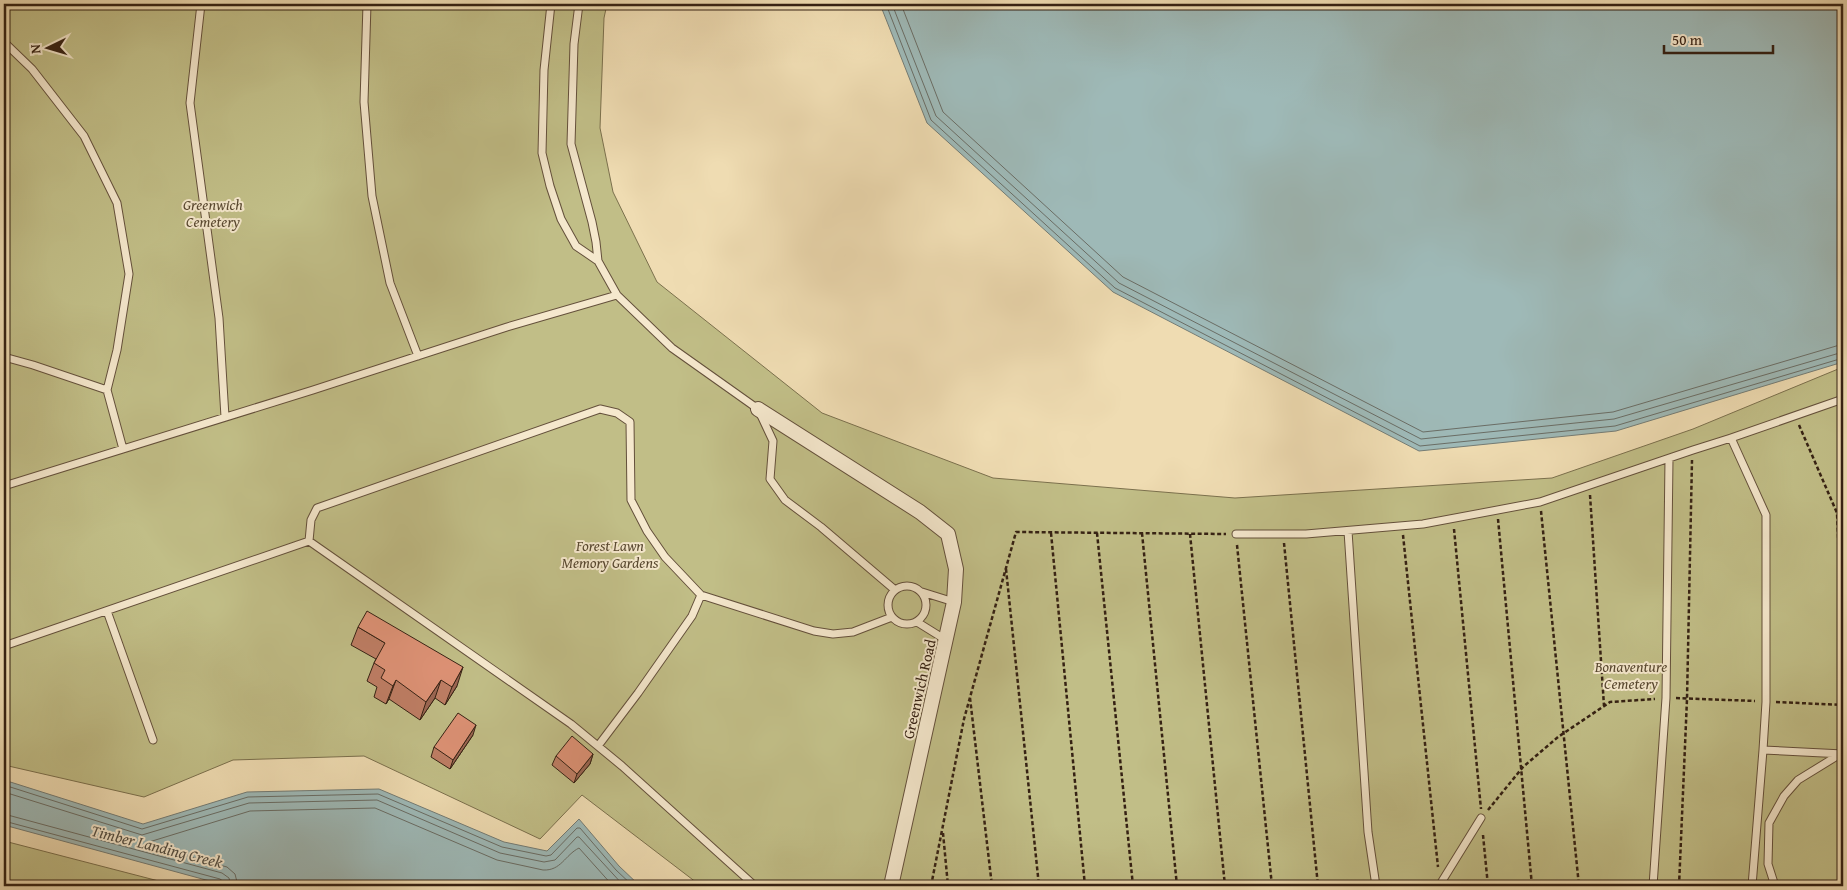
<svg xmlns="http://www.w3.org/2000/svg" width="1847" height="890" font-family="'Gentium Book Plus',serif">
<style>
.green{fill:#c1be87;stroke:#7b704d}
.water{fill:#9eb9b7;stroke:#747c75}
.lines{fill:none;stroke-linecap:round;stroke-linejoin:round}
.shore{stroke:#6a6d65;stroke-width:1}
.service-casing{stroke:#64503b;stroke-width:9}
.minor-casing{stroke:#64503b;stroke-width:16}
.path{stroke:#352113;stroke-width:2.5;stroke-dasharray:4 2.5;stroke-linecap:butt}
.service{stroke:#f5e8cd;stroke-width:7}
.minor{stroke:#f5e8cd;stroke-width:14}
.wall{fill:#bf7e65;stroke:#352113}
.shaded-wall{fill:#9b6653;stroke:#352113}
.building{fill:#de9276;stroke:#352113}
.labels{text-anchor:middle;dominant-baseline:central;stroke-width:4;stroke-linejoin:round;paint-order:stroke}
.park-label{font-size:15px;font-style:italic;fill:#584830;stroke:#f5e8cd}
.street-label{font-size:15px;fill:#352113;stroke:#f5e8cd}
.water-label{font-size:16px;font-style:italic;fill:#544f44;stroke:#f5e8cd}
</style>
<rect width="100%" height="100%" fill="#efdcb2"/>
<filter id="stains"><feTurbulence type="fractalNoise" baseFrequency=".004" numOctaves="4"/><feColorMatrix values="0 0 0 0 .2 0 0 0 0 .09 0 0 0 0 .02 0 0 0 .5 -.17"/></filter>
<radialGradient id="worn" r=".72"><stop offset=".6" stop-color="#630" stop-opacity="0"/><stop offset="1" stop-color="#630" stop-opacity=".3"/></radialGradient>
<path class="green" d="M4 4H607L604 18 600 128 613 192 657 282 822 413 993 478 1235 498 1552 478 1693 429 1843 367V886H701L582 795 540 839 364 756 233 760 144 797 4 765Z
M4 841 12 843 178 886H4Z"/>
<path class="water" d="M880 4H1843V362L1616 431 1419 451 1113 292 927 123Z
M4 780 143 824 247 792 379 789 504 842 547 851 579 819 619 866 640 886H228L4 825Z"/>
<g class="lines">
<path class="shore" d="M886 4 931 120 1115 288 1420 446 1615 426 1843 358
M892 4 936 116 1119 283 1421 439 1614 419 1843 352
M901 4 943 112 1123 277 1423 432 1613 412 1843 344
M4 785 142 829 248 797 378 794 502 847 546 856 551 855 577 828H580L616 870 633 886
M4 792 142 835 249 803 377 800 500 853 544 862 555 860 577 837H579L624 886
M4 814 222 873 229 878 231 886
M4 821 220 879 224 882 225 886
M238 886 235 874 227 867 151 846 149 842 250 811 375 808 497 860 543 870C561 871 565 855 579 848L613 886"/>
<g class="service-casing">
<path id="service" d="M201 4 190 103 219 318 225 417
M367 4 364 102 372 196 390 283 418 356
M551 4 544 70 542 153 550 186 561 219 576 246 598 261
M579 4 574 44 571 144 592 222 596 242 598 261 617 295 672 348 758 409 773 441 770 479 785 500 821 527 895 590
M4 42 32 69 84 136 117 203 129 274 117 350 107 390
M4 357 33 365 107 390 123 449
M4 486 313 390 507 327 617 295
M1348 531 1368 832 1376 886
M1236 534H1306L1423 524 1540 502 1693 450 1731 438
M309 541 311 520 317 508 600 409 617 413 630 422 631 500 647 531 665 557 701 595 814 631 833 634 853 632 892 617
M888 605a19 19 0 1 1 38 0a19 19 0 1 1-38 0Z
M922 592 954 602
M107 611 153 740
M917 622 946 640
M4 646 309 541 571 724 622 766 755 886
M598 746 638 693 692 616 701 595
M1763 750 1766 702V515L1731 438 1843 399
M1439 886 1481 818
M1653 886 1666 698 1669 459
M1752 886 1763 750 1843 754
M1775 886 1768 864 1769 823 1784 796 1798 780 1837 756 1843 755"/>
</g>
<g class="minor-casing">
<path id="minor" d="M758 409 920 512 948 534 956 569 954 602 891 886"/>
</g>
<path class="path" d="M1799 425 1837 513 1843 641
M1590 495 1604 706
M1541 511 1579 886
M1498 519 1532 886
M1454 529 1481 809
M1051 533 1085 886
M1097 533 1133 886
M1142 533 1177 886
M1190 534 1225 886
M1403 535 1438 867
M1284 543 1318 886
M1237 545 1272 886
M1006 569 1039 886
M970 698 992 886
M1676 698 1755 701
M1776 702 1843 705
M1488 810 1523 767 1558 737 1610 702 1655 699
M943 833 948 886
M1483 835 1488 886
M931 886 964 719 1016 532 1226 534
M1679 886 1687 699 1692 460"/>
<use href="#service" class="service"/>
<use href="#minor" class="minor"/>
</g>
<path class="wall" d="M358 627 457 686 445 705 435 698 420 720 389 699 386 704 374 697 377 687 367 681 374 663 376 659 351 645Z
M473 735 450 769 431 757 434 747Z
M593 754 590 764 574 783 552 765 556 756Z"/>
<path class="shaded-wall" d="M463 667 457 686 445 705 452 687Z
M396 680 389 699 386 704 393 686Z
M441 680 435 698 420 720 426 702Z
M476 725 473 735 450 769 453 760Z
M593 754 590 764 574 783 577 774Z"/>
<path class="building" d="M367 611 463 667 452 687 441 680 426 702 396 680 393 686 381 678 385 670 374 663 385 643 358 627Z
M458 713 476 725 453 760 434 747Z
M572 736 593 754 577 774 556 756Z"/>
<g class="labels">
<g class="park-label">
<text x="213" y="204">Greenwich<tspan x="213" dy="17">Cemetery</tspan></text>
<text x="610" y="545">Forest Lawn<tspan x="610" dy="17">Memory Gardens</tspan></text>
<text x="1631" y="666">Bonaventure<tspan x="1631" dy="17">Cemetery</tspan></text>
</g>
<g class="street-label">
<text transform="translate(919 689) rotate(-77)">Greenwich Road</text>
</g>
<g class="water-label">
<text transform="translate(157 846) rotate(14)">Timber Landing Creek</text>
</g>
</g>
<rect width="1847" height="890" fill="none" stroke="#efdcb2" stroke-width="20"/>
<rect x="5" y="5" width="1837" height="880" fill="none" stroke="#352113" stroke-width="2.5"/>
<rect x="10" y="10" width="1827" height="870" fill="none" stroke="#352113"/>
<g transform="translate(48 48) rotate(265)" stroke="#f5e8cd" stroke-width="4" paint-order="stroke">
<path d="M0-4L9 19L0 12L-9 19Z" fill="#352113"/>
<text y="-8" font-size="14" font-weight="bold" text-anchor="middle" fill="#352113">N</text>
</g>
<path d="M1664 45v8h109v-8" fill="none" stroke="#352113" stroke-width="2.5"/>
<text x="1672" y="45" font-size="15" fill="#352113" stroke="#f5e8cd" stroke-width="4" paint-order="stroke">50 m</text>
<rect width="100%" height="100%" filter="url(#stains)"/>
<rect width="100%" height="100%" fill="url(#worn)"/>
</svg>
